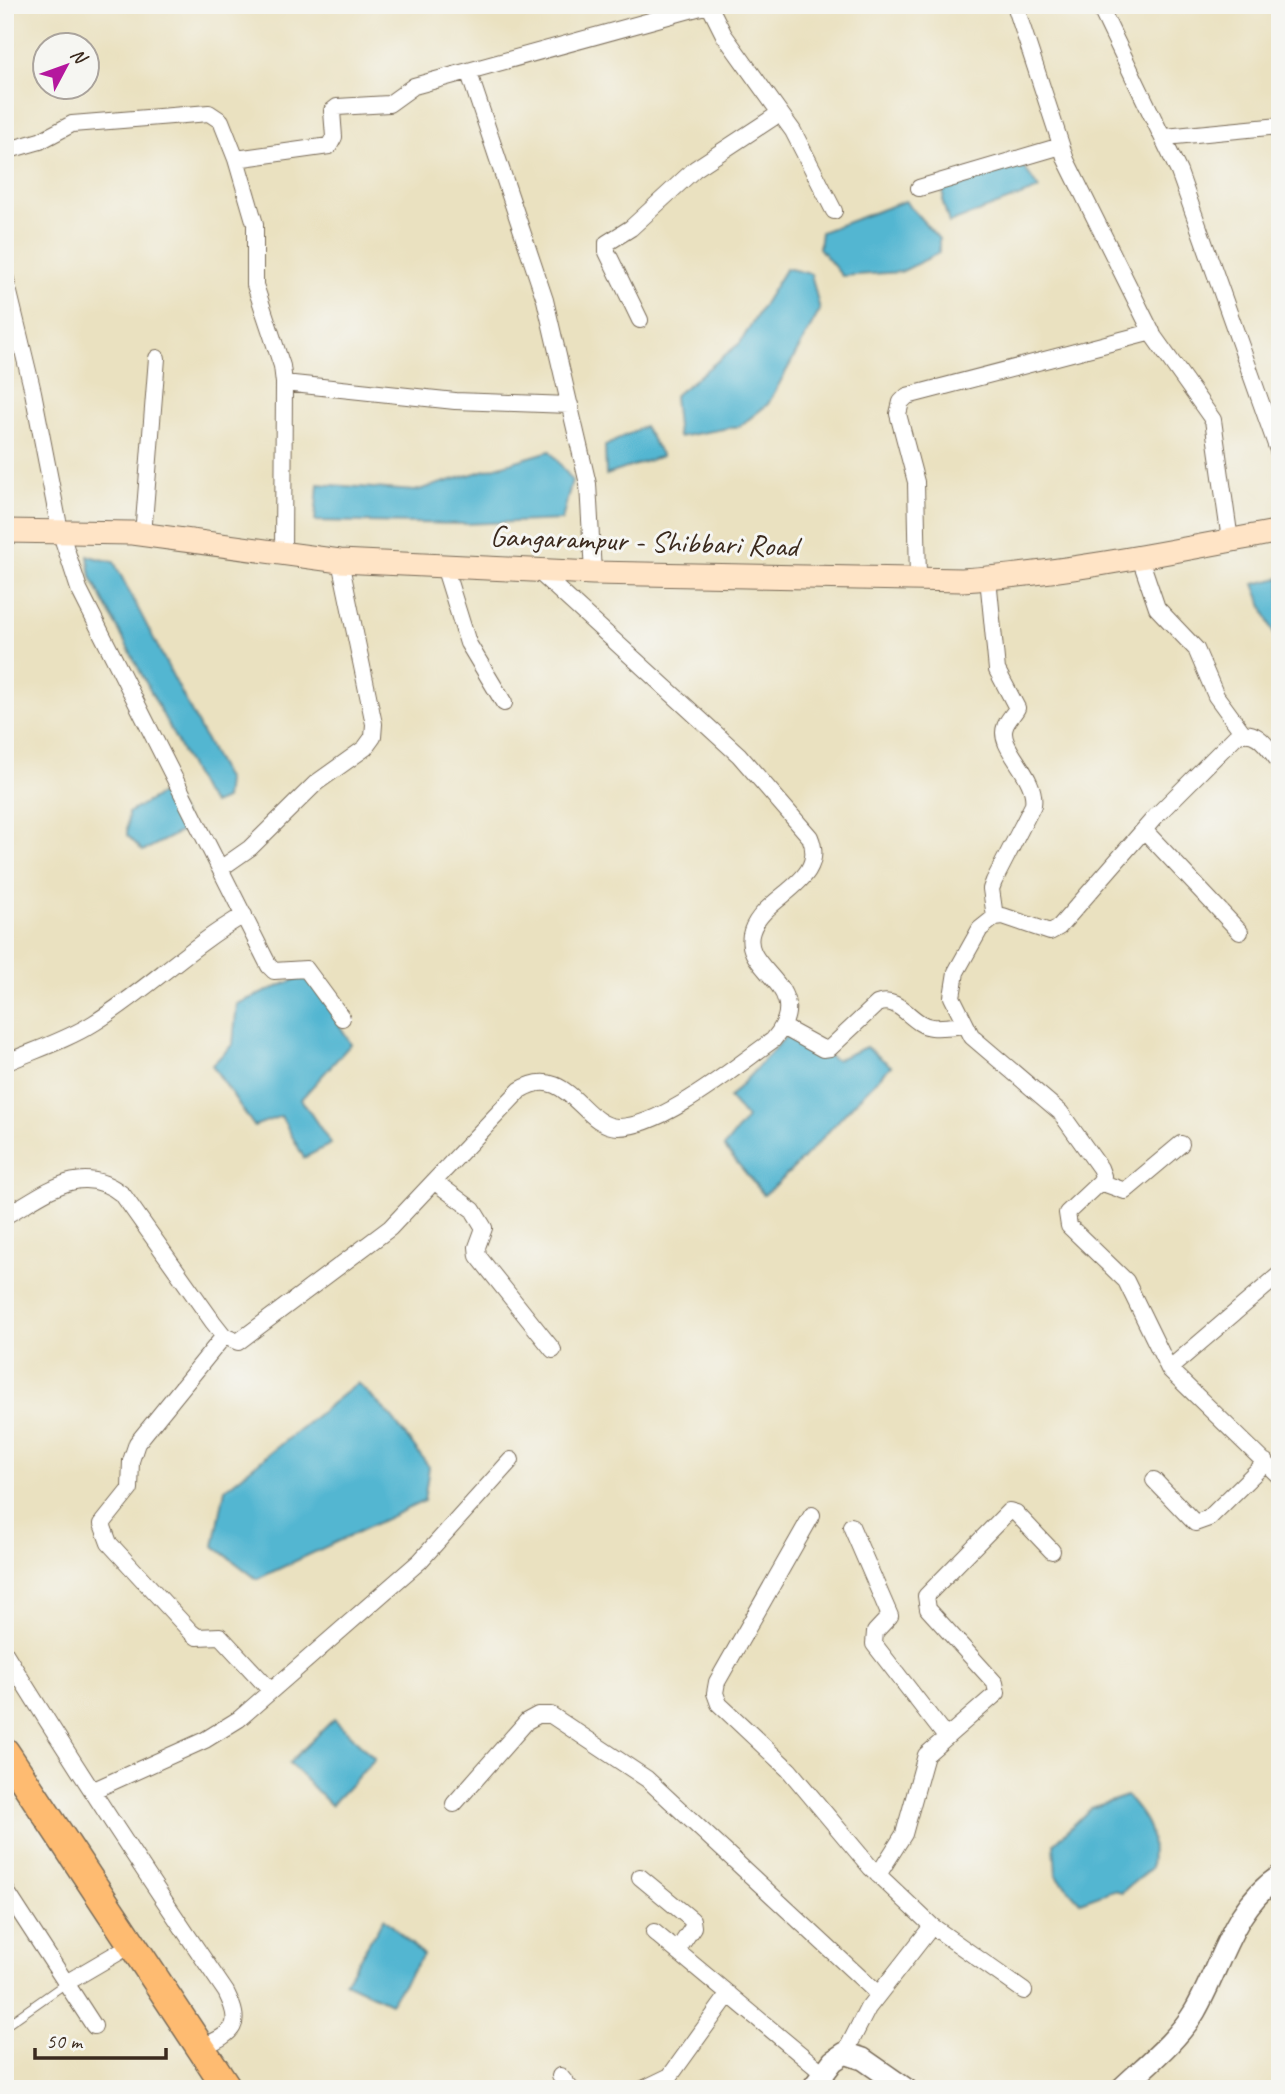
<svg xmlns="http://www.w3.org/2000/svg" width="1285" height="2094" font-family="Caveat,sans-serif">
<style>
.water{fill:#52b6d1;stroke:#467078;stroke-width:2}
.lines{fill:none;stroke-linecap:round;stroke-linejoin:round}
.service-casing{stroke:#786a57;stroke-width:10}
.minor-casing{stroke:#786a57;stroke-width:18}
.tertiary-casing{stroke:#786a57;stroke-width:24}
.secondary-casing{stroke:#786a57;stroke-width:25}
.trunk-casing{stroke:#786a57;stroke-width:31}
.service{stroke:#fff;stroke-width:8}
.minor{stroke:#fff;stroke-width:16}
.tertiary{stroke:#fff;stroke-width:21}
.secondary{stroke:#ffe4c6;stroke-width:23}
.trunk{stroke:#febb71;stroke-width:28}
.labels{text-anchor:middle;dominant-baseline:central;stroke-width:6;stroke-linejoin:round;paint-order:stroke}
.street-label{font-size:30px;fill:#3b2a1e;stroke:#f6f6f2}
</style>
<rect width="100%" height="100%" fill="#f6f6f2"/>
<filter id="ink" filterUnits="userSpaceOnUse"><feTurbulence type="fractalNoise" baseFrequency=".0143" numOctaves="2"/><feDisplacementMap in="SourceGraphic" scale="14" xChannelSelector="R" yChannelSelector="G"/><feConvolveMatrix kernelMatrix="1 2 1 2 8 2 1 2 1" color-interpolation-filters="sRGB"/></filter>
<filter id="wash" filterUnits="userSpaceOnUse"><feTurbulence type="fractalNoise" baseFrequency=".00686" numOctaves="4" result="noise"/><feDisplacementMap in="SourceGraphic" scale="28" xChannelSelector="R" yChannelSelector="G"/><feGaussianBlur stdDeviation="1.57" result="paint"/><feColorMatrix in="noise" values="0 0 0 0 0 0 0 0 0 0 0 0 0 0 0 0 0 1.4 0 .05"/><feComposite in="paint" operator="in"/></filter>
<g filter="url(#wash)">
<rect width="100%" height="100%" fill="#eae1c0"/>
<path class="water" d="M1018 158 1039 189 949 223 943 203 944 182Z
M905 201 939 239V253L901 272 842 276 819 248 821 232Z
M786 268 811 274 820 310 768 404 740 426 678 437 674 396 740 343Z
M644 426 662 456 606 475 605 446Z
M550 451 572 480 562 520 464 524 315 521 318 484 415 491Z
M88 556 114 562 227 781 225 799 213 804 203 792 91 577Z
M1280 578V650L1254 584Z
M168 790 190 827 143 851 127 835 128 813Z
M308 974 351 1044 301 1099 331 1144 304 1158 281 1116 254 1126 212 1065 233 1044 237 1004Z
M789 1033 836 1060 866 1047 891 1066C847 1107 811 1156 764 1195L724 1147 747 1118 729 1098Z
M357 1383 390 1415 429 1467 424 1501 257 1579 214 1546 225 1489Z
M334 1719 375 1759 331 1805 289 1763Z
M1127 1796C1151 1825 1154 1830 1151 1868L1122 1892 1113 1890 1080 1902 1056 1875 1054 1844 1091 1808Z
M384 1918 423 1955 390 2003 345 1982Z"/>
</g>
<g filter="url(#ink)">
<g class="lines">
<g class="service-casing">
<path id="service" d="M5 2026 66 1983"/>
</g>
<g class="minor-casing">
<path id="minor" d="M709 5 724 35 793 131 834 211
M1015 5 1066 160 1154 337 1213 420 1230 540
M1099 5 1179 172 1280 456
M469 73 545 300 588 484 593 573
M1165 137 1280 126
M5 151 40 141 72 124 209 113 221 121 236 159
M919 188 1061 146
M5 276 33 392 60 531 79 589 269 966 274 971 306 969 342 1018
M640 320 607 252V243L631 228 695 169 780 113
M284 383 455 401 570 405
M143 535 157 358
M283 554 284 383 282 366 255 285V224L236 159 329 146 334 137 332 111 337 107 389 104 414 86 708 5
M1140 558 1157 608 1196 649 1216 696 1243 733
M444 566 468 643 504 703
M988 578 997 670 1017 708C1014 714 1007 720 1005 727 997 748 1038 776 1033 805L994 881 991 889 995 917
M918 579 916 482 898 414 901 402 907 396 1152 332
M1280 763C1268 748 1256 725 1235 737L1156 816 1059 927 1050 932 1003 916 995 917 980 929 956 972 952 997 972 1037 1060 1112 1100 1168 1103 1176 1100 1182 1067 1213 1069 1226 1126 1281 1169 1369 1280 1477
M1144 830 1240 932
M220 869 250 848 316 783 365 748 373 737 374 724 340 561
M783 1027 823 1049 830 1048 877 1004C901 995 910 1025 932 1027 943 1028 955 1026 966 1025
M5 1063C35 1050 67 1040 94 1023 147 990 190 946 244 915
M435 1182 473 1210 484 1228 477 1247 478 1256 553 1350
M1100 1182 1125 1191 1181 1144
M5 1216C45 1194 81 1160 123 1195L213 1322 224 1336 238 1342 390 1228 520 1090C567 1061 582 1127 618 1127 663 1127 736 1066 773 1040 819 986 738 971 752 931 764 895 829 882 810 837L739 755 538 571
M224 1336 137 1443 131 1461 130 1489 102 1524 109 1543 191 1632 197 1637 220 1636 271 1691
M1169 1369 1280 1274
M1154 1480 1195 1523 1209 1518 1266 1462
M812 1515 717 1682 715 1693 719 1704 789 1770 871 1868 932 1926 1024 1991
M851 1526 890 1616 875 1632 874 1644 946 1737
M5 1653C76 1768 150 1881 226 1992 244 2028 233 2032 201 2048
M94 1790 205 1740 239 1719 420 1561 511 1460
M454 1804 527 1721 538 1715H551L647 1779 878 1994
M878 1875 904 1834 926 1755 997 1693 995 1683 928 1609 926 1596 1009 1511 1016 1513 1052 1551
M640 1877 692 1920 693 1927 677 1951
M5 1889 94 2026
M654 1932 823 2073
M66 1983 119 1952
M845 2053 868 2008 932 1926
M560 2076 571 2089
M643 2089 670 2076 729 1994"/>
</g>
<g class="tertiary-casing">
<path id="tertiary" d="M812 2089 833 2061 845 2053 863 2059 906 2089
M1121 2089C1146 2065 1177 2041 1195 2011 1222 1964 1232 1907 1280 1876"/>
</g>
<g class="secondary-casing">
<path id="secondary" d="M5 531 132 533 340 561 593 573 962 580C1069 573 1174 551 1280 531"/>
</g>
<g class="trunk-casing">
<path id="trunk" d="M5 1752 228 2089"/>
</g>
<use href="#service" class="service"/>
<use href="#minor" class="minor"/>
<use href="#tertiary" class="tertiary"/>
<use href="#secondary" class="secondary"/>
<use href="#trunk" class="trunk"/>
</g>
</g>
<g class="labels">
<g class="street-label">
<text transform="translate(644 541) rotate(2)">Gangarampur - Shibbari Road</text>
</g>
</g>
<rect width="1285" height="2094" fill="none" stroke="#f6f6f2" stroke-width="28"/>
<g transform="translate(66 66) rotate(49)"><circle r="33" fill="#f6f6f2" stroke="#aba49d" stroke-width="2"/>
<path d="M0-5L12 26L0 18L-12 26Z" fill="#b5179e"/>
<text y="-10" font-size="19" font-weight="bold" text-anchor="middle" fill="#3b2a1e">N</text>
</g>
<path d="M35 2048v10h131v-10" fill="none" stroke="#3b2a1e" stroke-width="3.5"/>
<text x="46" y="2048" font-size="21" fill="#3b2a1e" stroke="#f6f6f2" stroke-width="5" paint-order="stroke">50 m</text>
</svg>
